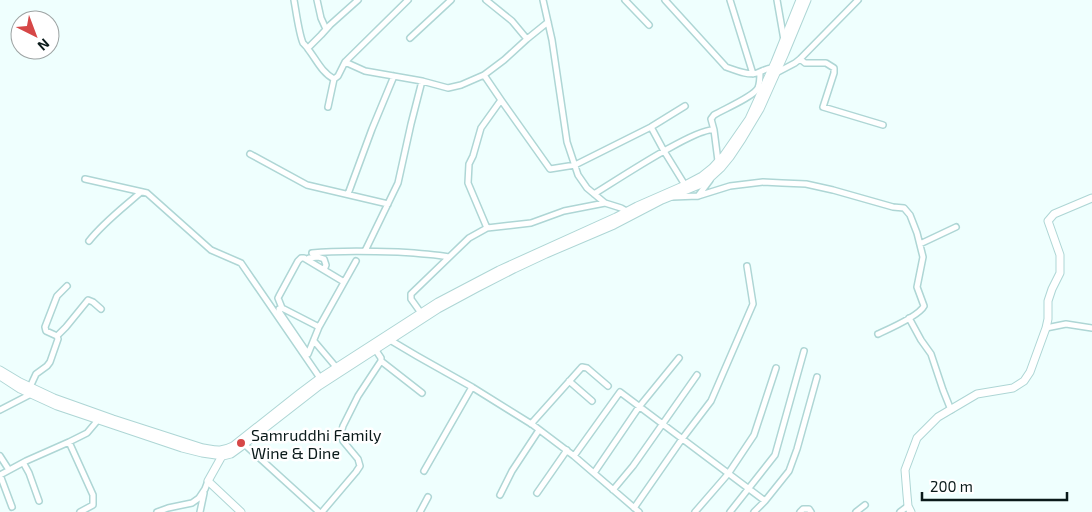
<svg xmlns="http://www.w3.org/2000/svg" width="1092" height="512" font-family="'Exo 2',sans-serif">
<style>
.lines{fill:none;stroke-linecap:round;stroke-linejoin:round}
.street-casing{stroke:#aed6d5;stroke-width:8}
.secondary-casing{stroke:#aed6d5;stroke-width:9}
.street{stroke:#fff;stroke-width:5}
.secondary{stroke:#fff;stroke-width:7}
.poi-dot{fill:#d64747;stroke:#fff;stroke-width:2}
.labels{text-anchor:middle;dominant-baseline:central;stroke-width:5;stroke-linejoin:round;paint-order:stroke}
.poi-label{font-size:16px;fill:#0a1a1a;stroke:#fff;text-anchor:start}
</style>
<rect width="100%" height="100%" fill="#effffe"/>
<g class="lines">
<g class="street-casing">
<path id="street" d="M294 0C296 11 299 34 303 43 305 45 307 47 308 49 316 59 322 73 334 79
M317 0 321 18 326 29
M486 0 512 21 527 39
M543 0 552 40 567 142 578 175 587 188 605 203 621 208 628 212
M625 0 649 25
M665 0 726 67C735 70 748 76 757 73 763 71 766 68 772 68
M730 0 753 74
M777 0 784 40
M410 38 451 0
M308 48 321 35 330 25 358 0
M800 59 805 63H826L834 68V73L823 107 883 125
M345 62 365 71 422 81 448 88 461 85 484 75 504 60 527 39 548 22
M776 73 795 63 800 59 858 0
M484 75 501 100 550 169 575 165 651 127 685 106
M328 107 334 79 338 76 345 62 408 0
M651 127 664 151 685 185
M714 130 711 119 714 115C724 109 753 97 758 88 760 83 760 77 760 72
M250 154 307 185 388 204
M85 179 147 193 211 250 241 263 320 378
M348 194 372 129 394 76
M594 194C614 182 696 127 714 130L718 161
M698 196 710 180
M672 197 698 196 730 186 763 182 782 183 806 184 833 190 893 207 904 208 910 215 917 233 923 257 917 287 924 306C919 316 889 329 878 334
M487 228 468 183 469 164 473 156 481 128 501 100
M89 241C104 222 123 208 141 192
M920 244 956 227
M365 251 398 183 411 124 422 81
M312 253C340 250 369 251 398 252 415 253 432 254 449 257
M309 258 318 257 324 259 326 265 324 270
M279 309 280 313 308 354 319 327 356 261
M421 313 411 299V294L469 238 487 228 531 223 564 211 605 203
M909 318 921 340 931 354 943 390 951 410
M319 327 282 308 278 298 279 296 298 261 301 258H304L344 282
M1046 328 1066 324 1092 328
M57 336 66 327 88 300 93 302 101 309
M390 340 417 356 472 387 533 425 574 456 639 512
M314 341 336 367
M381 361 422 393
M569 381 592 401
M30 387 36 374 47 366 50 362 58 339 57 336 46 331 45 327 57 296 67 286
M0 410 31 394
M531 424 582 367 587 368 608 386
M69 442 93 495V505L80 512
M243 443 319 512
M0 456 9 470
M574 456 620 392 765 501
M24 464 29 473 39 501
M424 471 472 387
M594 473 639 407 679 358
M0 475 26 461 69 442 87 433 98 420
M0 475 12 507
M613 490 633 466 697 375
M537 493 567 450
M500 495 512 471 539 430
M634 508 682 439 711 401 753 304 747 266
M157 512 168 508 192 503 199 498 205 489 208 481
M200 512 204 493
M322 512 356 472 360 466 358 459 343 441 341 433 343 426 358 396 381 361V358L375 349
M420 512 428 497
M695 512 728 474 754 435 776 368
M730 512 775 455 804 351
M754 512 765 501 789 471 797 449 817 377
M800 512 803 509H809L811 512
M856 512 865 505
M900 512 908 506"/>
</g>
<g class="secondary-casing">
<path id="secondary" d="M0 370 20 382 54 398 113 419 203 448C216 450 221 452 233 446L300 393 320 378 438 302 499 270 616 217 637 206 685 185 702 176 712 168 724 155 749 119 775 62 800 0
M0 376 20 389 57 406 182 448 202 453 223 456 231 454 242 446 319 386 438 309 477 288 514 269 546 254 614 225 662 200 699 185 709 179 721 168 730 157 742 139 760 109 785 53 807 0
M221 453 222 456 208 481 241 512
M911 512 908 506 907 495 905 470 917 438 938 417 977 394 1013 388 1024 381 1030 372 1046 328 1048 319V301L1052 289 1060 273V255L1048 221 1054 214 1092 198"/>
</g>
<use href="#street" class="street"/>
<use href="#secondary" class="secondary"/>
</g>
<circle class="poi-dot" cx="241" cy="443" r="5"/>
<g class="labels">
<g class="poi-label">
<text x="251" y="434">Samruddhi Family<tspan x="251" dy="18">Wine &amp; Dine</tspan></text>
</g>
</g>
<g transform="translate(35 35) rotate(138)"><circle r="24" fill="#ffffff" stroke="#9da3a3"/>
<path d="M0-4L9 19L0 12L-9 19Z" fill="#d64747"/>
<text y="-8" font-size="14" font-weight="bold" text-anchor="middle" fill="#0a1a1a">N</text>
</g>
<path d="M922 492v8h145v-8" fill="none" stroke="#0a1a1a" stroke-width="2.5"/>
<text x="930" y="492" font-size="15" fill="#0a1a1a" stroke="#ffffff" stroke-width="4" paint-order="stroke">200 m</text>
</svg>
